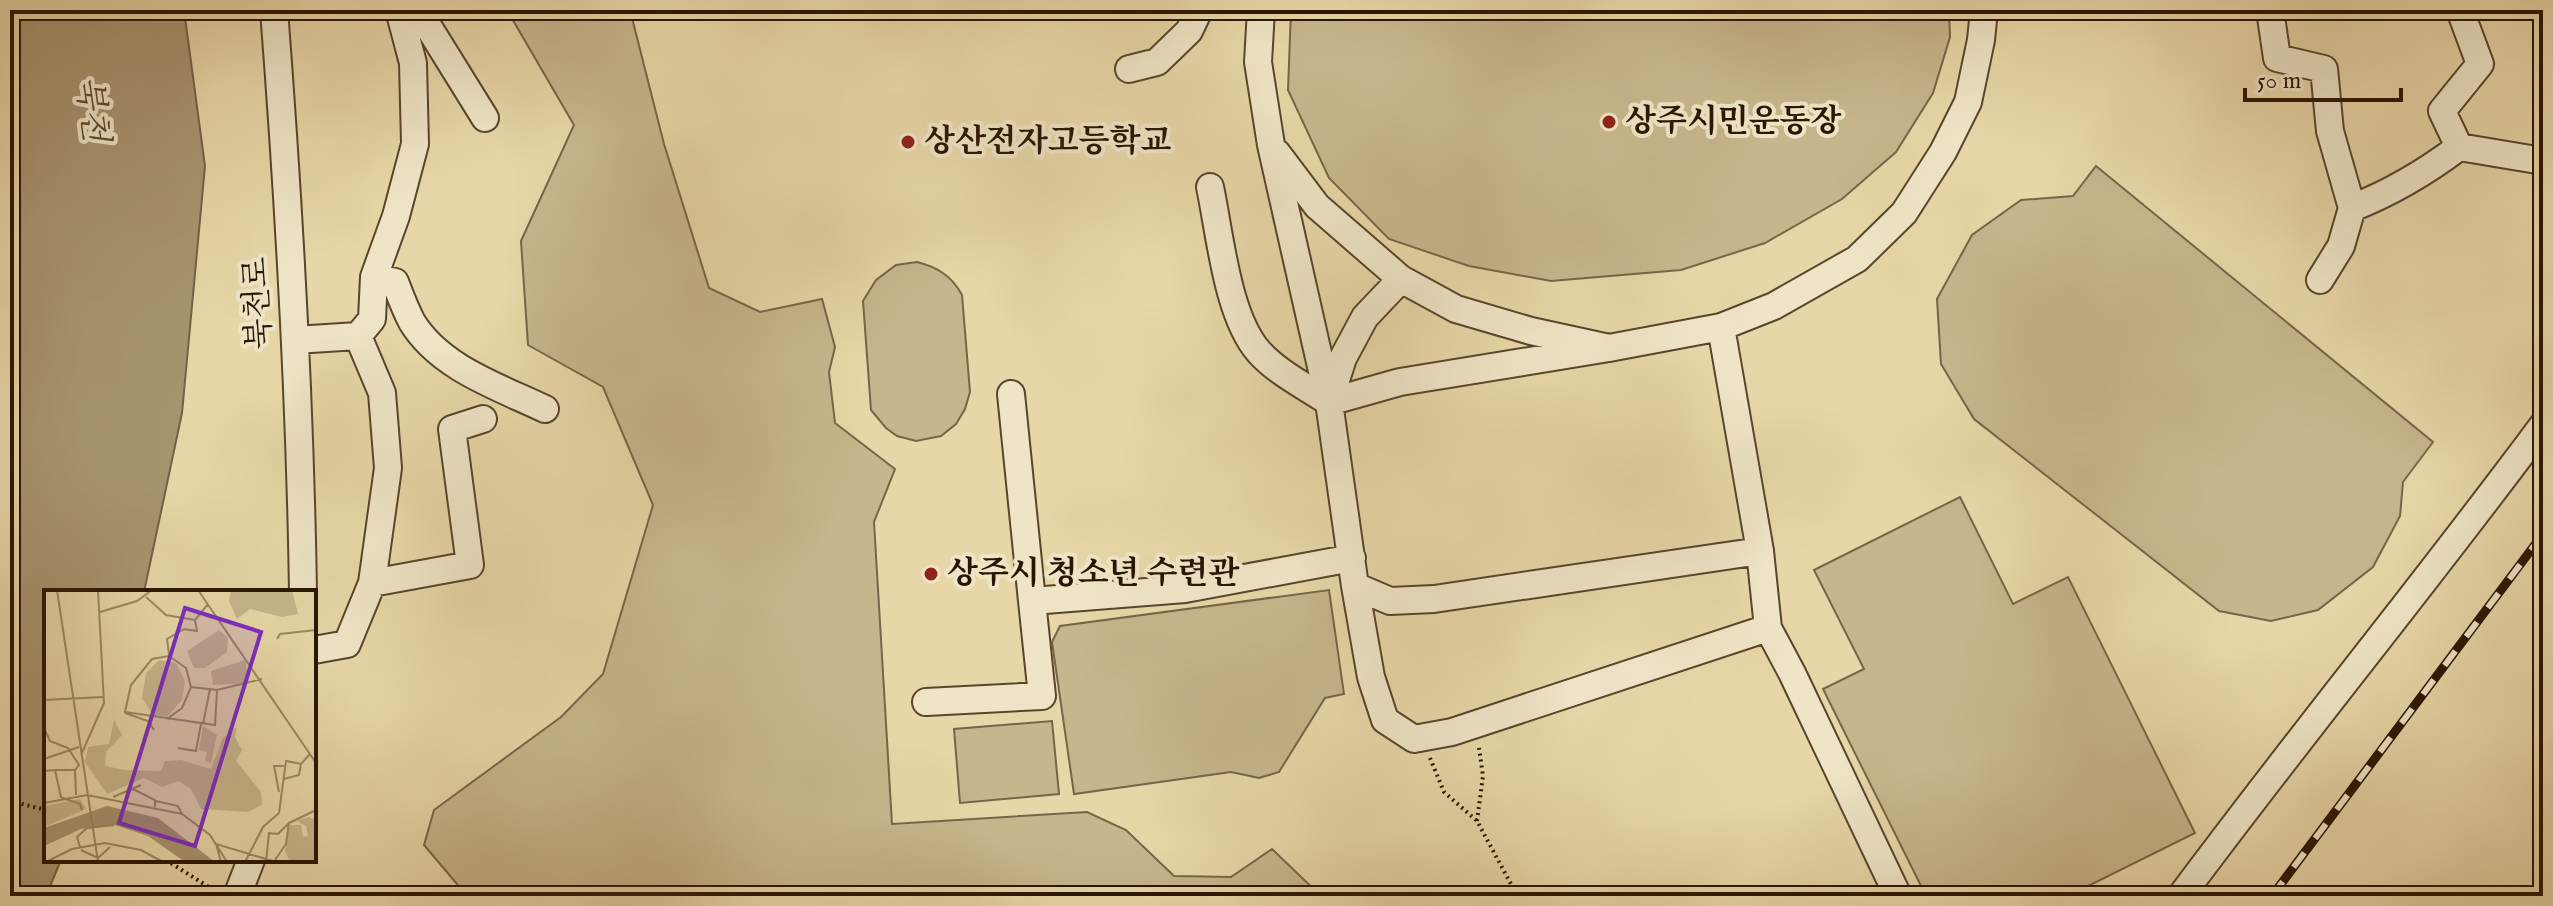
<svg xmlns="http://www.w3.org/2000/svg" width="2553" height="906" font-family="'IM FELL English','Noto Serif KR',serif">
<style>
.green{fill:#c7b58b;stroke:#786547;stroke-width:2}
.water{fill:#a7946f;stroke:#756144;stroke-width:2}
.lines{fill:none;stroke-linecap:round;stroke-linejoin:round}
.minor-casing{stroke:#59452c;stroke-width:30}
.path{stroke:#2a1503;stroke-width:4;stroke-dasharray:2 4;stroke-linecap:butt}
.minor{stroke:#efe4c6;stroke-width:26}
.rail-casing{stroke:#2a1503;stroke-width:9}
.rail{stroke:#efe4c6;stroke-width:6;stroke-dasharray:18;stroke-linecap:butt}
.poi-dot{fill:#8f2418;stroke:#efe4c6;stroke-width:3}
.labels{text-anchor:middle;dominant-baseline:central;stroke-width:8;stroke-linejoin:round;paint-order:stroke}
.poi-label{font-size:32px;font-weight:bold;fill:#2a1503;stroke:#efe4c6;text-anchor:start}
.street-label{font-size:32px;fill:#2a1503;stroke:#efe4c6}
.water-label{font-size:34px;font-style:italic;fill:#5c482e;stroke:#efe4c6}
.inset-road{fill:none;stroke:#9b8965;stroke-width:2}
.view{fill:#7b2cbf;fill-opacity:0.15;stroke:#7b2cbf;stroke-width:4}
.inset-edge{fill:none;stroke:#2a1503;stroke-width:4}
</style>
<rect width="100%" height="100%" fill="#e7d6a7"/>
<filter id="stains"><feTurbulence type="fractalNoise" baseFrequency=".0025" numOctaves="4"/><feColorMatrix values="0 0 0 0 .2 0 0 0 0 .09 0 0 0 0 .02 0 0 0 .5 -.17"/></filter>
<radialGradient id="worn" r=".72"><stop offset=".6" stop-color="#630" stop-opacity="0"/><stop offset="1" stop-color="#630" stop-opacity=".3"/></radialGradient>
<path class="green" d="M507 10H630L664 144 709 288 760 312 822 299 835 347 829 372 835 423 895 469 874 522 892 824 1087 812 1126 830 1174 876 1231 877 1272 849 1321 896H467L424 845 434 810 561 717 603 674 653 505 603 387 528 345 521 241 574 125Z
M1291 10H1949L1950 37 1933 93 1896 152 1842 199 1765 243 1681 270 1551 281 1469 266 1389 239 1329 178 1288 90Z
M2096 166 2433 442 2403 482 2400 516 2373 567 2318 610 2271 621 2219 611 1974 419 1941 364 1937 299 1972 235 2021 200 2073 196Z
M917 262C937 267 952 276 962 295L970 392 965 409 956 424 941 436 916 441 897 436 886 428 871 410 863 301 876 280 896 265Z
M1960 497 2013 604 2068 577 2195 833 2068 896H1926L1823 689 1864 669 1814 570Z
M1329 590 1344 694 1325 698 1279 772 1259 778 1231 772 1074 794 1052 642 1060 626Z
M1052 721 1059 794 960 803 954 729Z"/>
<path class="water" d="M10 10H184L205 166 182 413 144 592H46V860H61L46 896H10Z"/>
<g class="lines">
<g class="minor-casing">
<path id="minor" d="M274 10C289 204 300 398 303 592
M418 10 485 118
M1261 10 1258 62 1271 145 1329 402 1355 586 1371 677 1385 720 1414 739 1452 732 1768 628 1760 551 1721 327 1774 306 1857 259 1904 213 1943 152 1968 102 1981 40 1984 10
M2270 10 2277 58 2324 69 2330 131 2352 208C2390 193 2426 172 2459 147L2543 161
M1129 69 1157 62 1189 31 1199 10
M2459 147 2442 111 2480 64 2460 10
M1277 153 1317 206 1401 279 1456 309 1531 331 1609 348 1721 327
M1210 187C1220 234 1227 316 1259 352 1278 373 1305 386 1329 402L1400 382 1609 348
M374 277 395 282C400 295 405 309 412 322 440 368 499 387 545 409
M2320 280 2341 246 2352 208
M295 340 358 336 372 319 374 277 396 216 415 144 413 63 399 10
M1011 394 1032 601 1185 589 1352 558
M1329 402 1343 358 1365 317 1401 279
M372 583 470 565 452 429 483 419
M1355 586 1390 601 1434 599 1760 551
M1768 628 1792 673 1898 896
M314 650 347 644 372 583 388 468 382 393 358 336
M926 702 1042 696 1032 601
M237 896 251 860
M2181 896C2299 737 2425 584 2543 425"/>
</g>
<path class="path" d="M1430 758 1444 792 1477 821 1512 886
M10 801 46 810
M1477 821 1483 776 1479 748
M166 860 215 891"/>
<use href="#minor" class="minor"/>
<g class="rail-casing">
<path id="rail" d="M2272 896 2543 534"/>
</g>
<use href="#rail" class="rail"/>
</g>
<g class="poi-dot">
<circle cx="1609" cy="122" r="8"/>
<circle cx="908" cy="142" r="8"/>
<circle cx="931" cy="574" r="8"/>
</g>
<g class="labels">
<g class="poi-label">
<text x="1625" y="122">상주시민운동장</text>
<text x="924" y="142">상산전자고등학교</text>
<text x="947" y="574">상주시 청소년 수련관</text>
</g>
<g class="street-label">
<text transform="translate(259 303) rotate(-93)">북천로</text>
</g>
<g class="water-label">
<text transform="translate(91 109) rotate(83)">북천</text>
</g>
</g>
<g transform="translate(44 590)">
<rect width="272" height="272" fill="#e7d6a7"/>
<path d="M187 0H248L254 24 238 27 206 19 193 29 185 11ZM175 40 184 48 183 62 161 78H150L143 61ZM115 70 132 73 141 91 138 110 124 126 109 125 98 108 102 83ZM201 70 205 93 169 95 167 81ZM70 130 78 145 62 162 61 176 81 180 117 181 121 171 137 170 167 179 179 148 193 137 191 147 198 160 192 171 217 202 218 215 204 222 157 219 147 199 134 191 118 197 100 188 63 204 41 172 44 157 65 154ZM159 136 173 145 167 173 161 171 163 162 155 160ZM36 209 42 219 0 237V216ZM264 227 272 230V272H246L241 261 246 235H257L259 247 264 246 262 236 253 231Z" fill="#c7b58b"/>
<path d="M63 216 114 228 171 272H141L104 246 71 235 37 239 0 256V238Z" fill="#a7946f"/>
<path class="inset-road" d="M13 0 54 272M154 0 272 173M102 7 122 25 151 30M56 22 93 11 108 0M233 49 236 44 272 40M125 65 123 49 140 39 153 41 151 30 164 14M125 66 142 78 147 97 173 100 171 135 81 122 87 95 108 69ZM173 100 218 89M0 110 60 107M81 123 104 131 110 140M123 129 138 118 147 97M159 134 166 99M0 138 6 151 24 158 35 175 31 180H11M134 158 152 161 157 134M37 165 60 113 54 0M0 169 35 157M31 180 32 205M0 181 11 180 17 207M240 189 255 185 257 174M235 202 230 176H240M16 207 36 214 38 220M69 207 97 195M83 210 84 199 91 200 111 210V217M112 211 134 216 138 224M0 213 43 205 138 224 166 245 183 272M36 257 33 247 43 238 70 235M37 260 54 268 66 257M231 270 242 254 245 233 272 220M2 272 28 259 61 253 97 260 119 272M177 272 172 254 232 272M201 272 219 237 235 223 242 171 257 174 266 164M222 272 225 243 234 244 245 233"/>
<path class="view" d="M141 18 217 42 151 256 75 233Z"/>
<rect width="272" height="272" class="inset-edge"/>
</g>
<rect width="2553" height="906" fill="none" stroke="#e7d6a7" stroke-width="40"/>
<rect x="12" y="12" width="2529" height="882" fill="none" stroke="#2a1503" stroke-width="4"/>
<rect x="20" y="20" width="2513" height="866" fill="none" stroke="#2a1503" stroke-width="2"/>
<path d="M2245 88v12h156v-12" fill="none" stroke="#2a1503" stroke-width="4"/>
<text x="2257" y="88" font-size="24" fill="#2a1503" stroke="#efe4c6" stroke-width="6" paint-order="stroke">50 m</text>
<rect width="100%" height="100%" filter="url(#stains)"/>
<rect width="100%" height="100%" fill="url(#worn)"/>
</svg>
